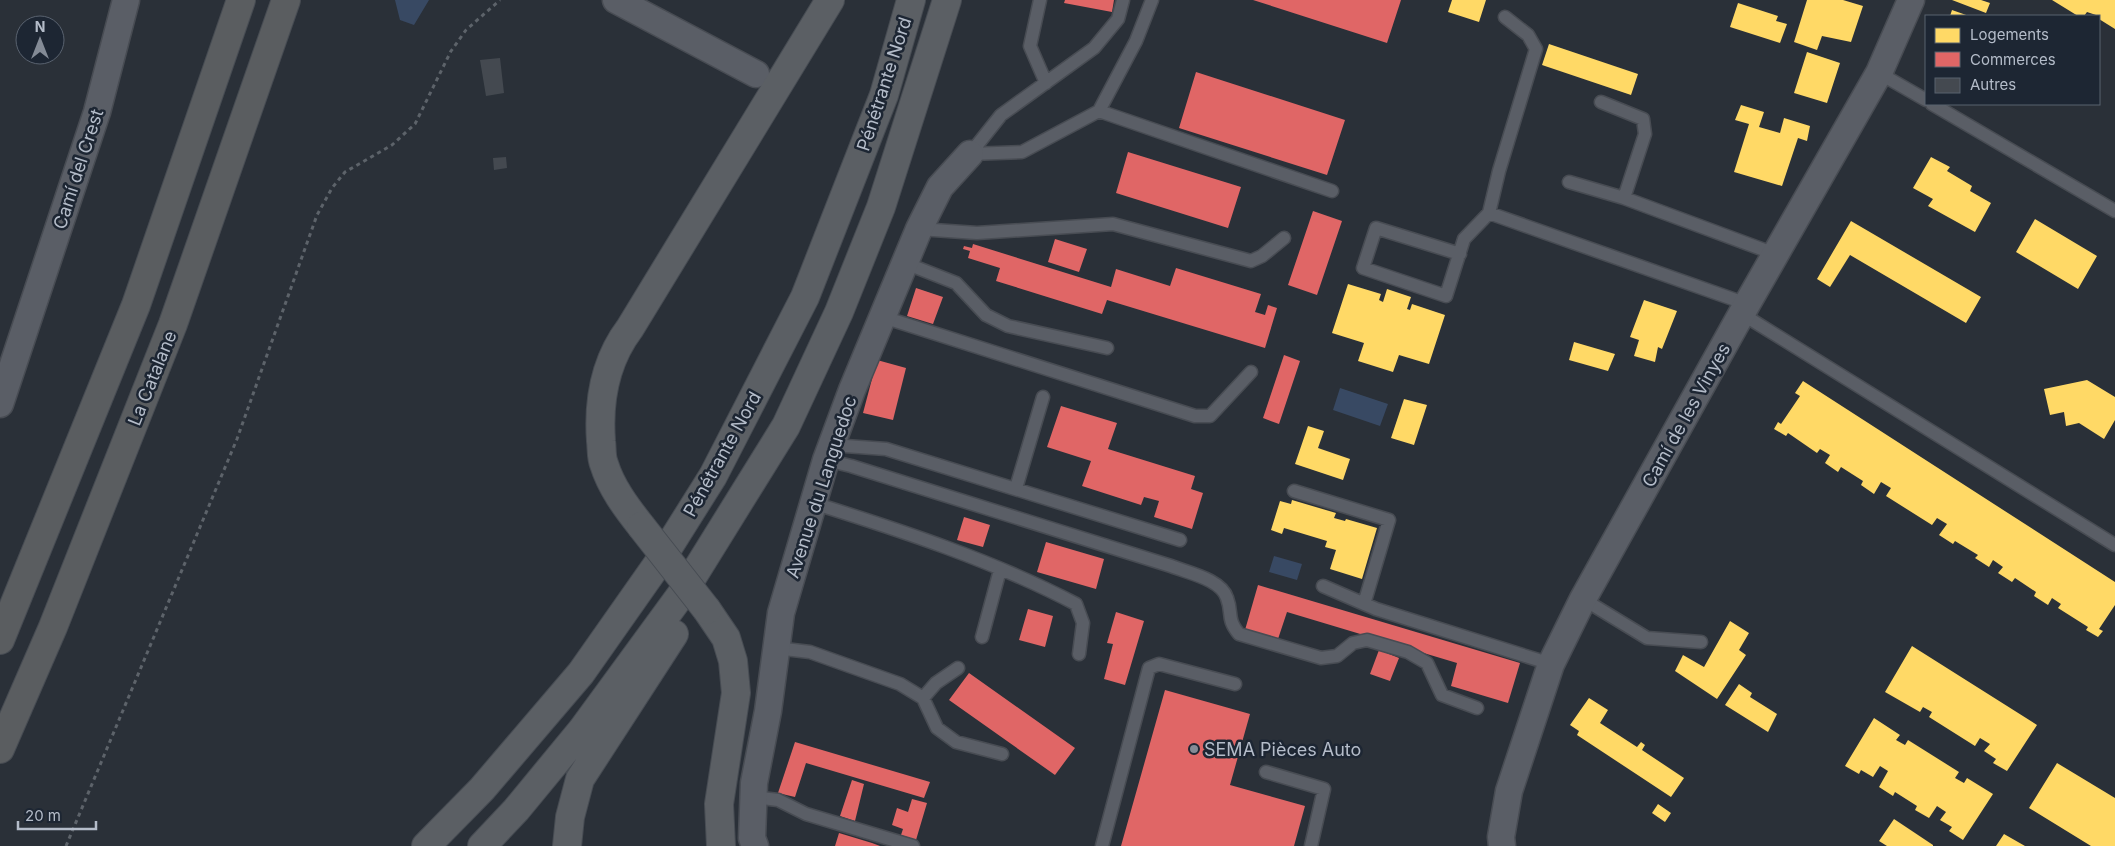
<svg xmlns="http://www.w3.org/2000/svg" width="2115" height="846" font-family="Inter,sans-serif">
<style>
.water{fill:#384963}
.homes{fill:#ffd966}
.shops{fill:#e06666}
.building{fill:#444950}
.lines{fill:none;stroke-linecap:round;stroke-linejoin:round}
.service-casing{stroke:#484c53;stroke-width:15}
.minor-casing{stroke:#484c53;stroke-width:29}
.trunk-casing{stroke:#474c53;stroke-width:30}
.motorway-casing{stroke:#474c53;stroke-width:30}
.path{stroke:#5d636a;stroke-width:3;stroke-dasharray:4 4;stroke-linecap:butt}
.service{stroke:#5a5e66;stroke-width:12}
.minor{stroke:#5a5e66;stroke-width:26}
.trunk{stroke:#5b5f64;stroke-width:28}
.motorway{stroke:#5a5d60;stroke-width:28}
.trunk-bridge-casing{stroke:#474c53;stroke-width:30;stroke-linecap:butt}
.trunk-bridge{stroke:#5b5f64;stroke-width:28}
.poi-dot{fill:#848b96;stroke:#1d2633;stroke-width:2}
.labels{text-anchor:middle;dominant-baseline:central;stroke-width:5;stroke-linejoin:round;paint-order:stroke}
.street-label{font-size:18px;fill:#b4bcc9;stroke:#1d2633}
.poi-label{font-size:18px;fill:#b4bcc9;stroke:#1d2633;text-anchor:start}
</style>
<rect width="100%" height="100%" fill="#2a3038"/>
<path class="water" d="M395 0H429L414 25 400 20Z
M1340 388 1388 404 1380 426 1333 410Z
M1274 556 1302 564 1297 580 1269 572Z"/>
<path class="homes" d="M1452 0H1486L1479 22 1448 12Z
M1807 0H1843L1863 6 1851 42 1822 36 1817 50 1794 42Z
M1952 0H1981L1990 3 1986 13Z
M2052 0H2115V29L2099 19V16L2087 12 2084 16H2078Z
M1738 3 1778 16 1776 21 1787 24 1780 43 1730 27Z
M1952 10 1969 16H1950Z
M1549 44 1638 74 1631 95 1542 65Z
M1807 52 1840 63 1827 103 1794 93Z
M1741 105 1764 112 1759 127 1780 133 1784 118 1810 126 1807 141 1798 138 1782 186 1734 172 1749 124 1735 120Z
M1931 157 1950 167 1947 171 1972 186 1970 191 1991 203 1975 232 1928 206 1933 199 1913 188Z
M2035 219 2097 256 2078 289 2016 252Z
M1851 221 1981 297 1966 323 1850 255 1830 287 1817 279Z
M1348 284 1381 294 1379 300 1383 302 1387 289 1411 297 1407 309 1410 310 1412 304 1445 315 1429 364 1399 355 1393 372 1358 361 1364 343 1332 333Z
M1644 300 1677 311 1662 349 1658 347 1655 362 1634 356 1639 340 1630 337Z
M1574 342 1615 354 1608 371 1569 360Z
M2087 380 2115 397V420L2104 439 2079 423 2066 426 2064 412 2050 415 2044 389Z
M1803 381 2115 582V605L2099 629 2103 631 2098 637 2086 630 2088 627 2058 608 2061 604 2052 598 2048 605 2034 596 2036 592 2015 578 2012 582 1998 573 2003 567 1993 560 1989 567 1975 558 1978 555 1955 541 1953 544 1939 535 1947 524 1937 518 1932 525 1886 496 1891 488 1881 482 1874 494 1861 485 1863 481 1841 467 1838 472 1825 463 1830 455 1820 449 1817 453 1788 433 1786 436 1774 429 1778 422 1781 424 1800 396 1795 393Z
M1404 399 1427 405 1414 445 1391 438Z
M1308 426 1324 431 1318 448 1350 459 1343 480 1295 464Z
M1292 500 1336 513 1334 518 1345 521 1346 519 1377 528 1362 579 1330 569 1336 550 1325 547 1327 541 1284 528 1282 534 1271 530 1280 501 1291 504Z
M1730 621 1749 633 1739 650 1746 655 1717 699 1675 671 1683 655 1704 667Z
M1912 646 2037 725 2007 771 1993 763 1996 759 1984 751 1990 744 1980 738 1975 746 1929 717 1932 712 1923 707 1920 712 1885 692Z
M1739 684 1752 693 1750 697 1777 714 1768 732 1725 705Z
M1589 698 1608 710 1600 723 1637 747 1641 742 1645 745 1642 750 1684 778 1671 797 1577 735 1579 731 1570 725Z
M1874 718 1900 735 1896 740 1905 745 1908 740 1959 772 1955 778 1964 783 1967 778 1993 794 1963 840 1949 831 1952 827 1940 820 1946 812 1937 806 1929 818 1915 810 1917 806 1895 792 1893 796 1879 787 1888 771 1880 766 1873 777 1861 770 1859 774 1845 766Z
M2057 763 2115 798V846H2091L2029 808Z
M1658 804 1671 813 1665 822 1652 813Z
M1894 819 1933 845V846H1887L1879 841Z
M2004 834 2025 846H1996Z"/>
<path class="shops" d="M1065 0H1114L1112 12 1064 3Z
M1253 0H1401L1387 43Z
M1196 72 1345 120 1327 175 1179 128Z
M1128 152 1241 187 1228 228 1116 193Z
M1313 211 1342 221 1317 295 1288 285Z
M1055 239 1087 249 1079 272 1048 262Z
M973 244 1111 287 1116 269 1170 286 1176 268 1261 294 1255 312 1265 315 1268 305 1277 308 1265 348 1107 300 1102 314 996 281 1000 268 968 258 970 251 963 249 964 246 972 248Z
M916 288 943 297 933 324 907 316Z
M1284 355 1300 361 1279 424 1263 418Z
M877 360 906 368 893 420 863 413Z
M1061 406 1117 423 1108 449 1195 476 1191 489 1203 493 1192 529 1154 517 1159 501 1144 497 1141 505 1082 486 1091 461 1047 447Z
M964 517 990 525 983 547 957 540Z
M1046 542 1104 559 1096 589 1037 572Z
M1258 585 1520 663 1508 703 1451 686 1457 663 1287 612 1278 639 1245 630Z
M1028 609 1053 616 1045 647 1019 640Z
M1116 612 1144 621 1125 685 1104 679 1113 644 1107 643Z
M1379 650 1399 658 1390 681 1370 674Z
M969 673 1075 748 1055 775 949 700Z
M1165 690 1250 714 1230 785 1305 806 1294 846H1121Z
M795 742 930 782 924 798 806 763 795 797 778 793Z
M852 780 864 784 855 821 840 816Z
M912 799 927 803 916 840 901 835 903 829 892 825 897 808 908 812Z
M839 833 872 843 880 846H835Z"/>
<path class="building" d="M500 58 504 93 486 96 480 60Z
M506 157 507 168 494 170 493 158Z"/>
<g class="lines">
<g class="service-casing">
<path id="service" d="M1040 0 1030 46 1046 83
M1505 17 1528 35 1536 49 1499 171 1489 213 1747 304
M1879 73 1926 100
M1601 102 1643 119 1645 134 1624 198
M1932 104 2115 211
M1099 111 1332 191
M970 154 1022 152 1099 111 1136 41 1152 0
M970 154 1001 115 1094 48 1118 19 1123 0
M1569 182 1624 198 1775 254
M919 229 977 233 1113 224 1251 261 1262 256 1284 238
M1460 254 1376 228 1363 268 1446 296 1464 239 1489 213
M905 263 956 283 986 315 1008 326 1107 348
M1742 314 2115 545
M883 317 1195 416H1210L1251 372
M832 445 886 449 1180 540
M826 460 851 466 1171 566C1188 573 1221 579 1227 598 1233 614 1226 618 1239 634L1321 658 1337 656 1353 643 1367 640 1408 652 1427 663 1442 695 1477 708
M1016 488 1043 397
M1294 491 1389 520 1364 604
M813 503C900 530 994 561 1076 604L1083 623 1079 654
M1323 586 1376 609 1551 664
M1583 599 1647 638 1701 642
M982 637 1000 570
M776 648 810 652 900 684 923 698 937 728 956 742 1002 754
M923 698 936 683 958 668
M1266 772 1324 789 1311 846
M753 797 778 800 806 814 913 846
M1102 846 1149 668 1159 664 1235 684"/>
</g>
<g class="minor-casing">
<path id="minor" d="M616 0 756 74
M0 404 97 112 126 0
M755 846 752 838 754 783 768 711 781 613 826 460 852 390 919 229 940 187 970 154
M1502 846 1501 837 1509 791 1551 664 1583 599 1747 304 1879 73 1911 0"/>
</g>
<g class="trunk-casing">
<path id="trunk" d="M641 526C626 507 611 487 604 464 601 457 602 448 601 441 598 400 605 361 630 328L830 0
M707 610 726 638 733 661 736 693 719 804 721 846
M426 846 482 789 581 673 659 562 713 476 805 297 884 95 911 0
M482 846 516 810 582 730 683 592 786 426 839 312 881 207 947 0
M567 846 570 817 580 779 674 634"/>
</g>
<g class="motorway-casing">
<path id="motorway" d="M0 640 136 305 241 0
M0 749 53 627 173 324 286 0"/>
</g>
<path class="path" d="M66 846 237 439 317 215 332 188 345 172 392 145 415 124 451 51 466 30 500 0"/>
<use href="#service" class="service"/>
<use href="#minor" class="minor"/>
<use href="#trunk" class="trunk"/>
<use href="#motorway" class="motorway"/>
<g class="trunk-bridge-casing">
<path id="trunk-bridge" d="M641 526 707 610"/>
</g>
<use href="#trunk-bridge" class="trunk-bridge"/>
</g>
<circle class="poi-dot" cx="1194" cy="749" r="5"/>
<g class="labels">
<g class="street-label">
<text transform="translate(884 84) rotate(-72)">Pénétrante Nord</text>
<text transform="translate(78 169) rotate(-72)">Camí del Crest</text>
<text transform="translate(152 378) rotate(-68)">La Catalane</text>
<text transform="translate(1686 415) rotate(-61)">Camí de les Vinyes</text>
<text transform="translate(722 454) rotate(-61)">Pénétrante Nord</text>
<text transform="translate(821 487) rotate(-72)">Avenue du Languedoc</text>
</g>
<g class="poi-label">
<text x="1204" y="749">SEMA Pièces Auto</text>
</g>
</g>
<rect x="1925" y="15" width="175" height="90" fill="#1d2633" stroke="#59626f"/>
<rect x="1935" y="28" width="25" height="15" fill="#ffd966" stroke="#59626f"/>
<text x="1970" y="40" font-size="15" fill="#b4bcc9">Logements</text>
<rect x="1935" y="52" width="25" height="15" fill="#e06666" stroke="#59626f"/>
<text x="1970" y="65" font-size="15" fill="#b4bcc9">Commerces</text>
<rect x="1935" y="78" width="25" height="15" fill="#444950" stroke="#59626f"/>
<text x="1970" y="90" font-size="15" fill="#b4bcc9">Autres</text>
<g transform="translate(40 40)"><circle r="24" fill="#1d2633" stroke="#59626f"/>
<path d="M0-4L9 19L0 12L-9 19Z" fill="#848b96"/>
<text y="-8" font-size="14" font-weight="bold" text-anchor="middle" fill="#b4bcc9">N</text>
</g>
<path d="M18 821v8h78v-8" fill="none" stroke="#b4bcc9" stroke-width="2.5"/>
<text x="25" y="821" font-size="15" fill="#b4bcc9" stroke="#1d2633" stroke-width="4" paint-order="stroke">20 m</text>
</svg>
